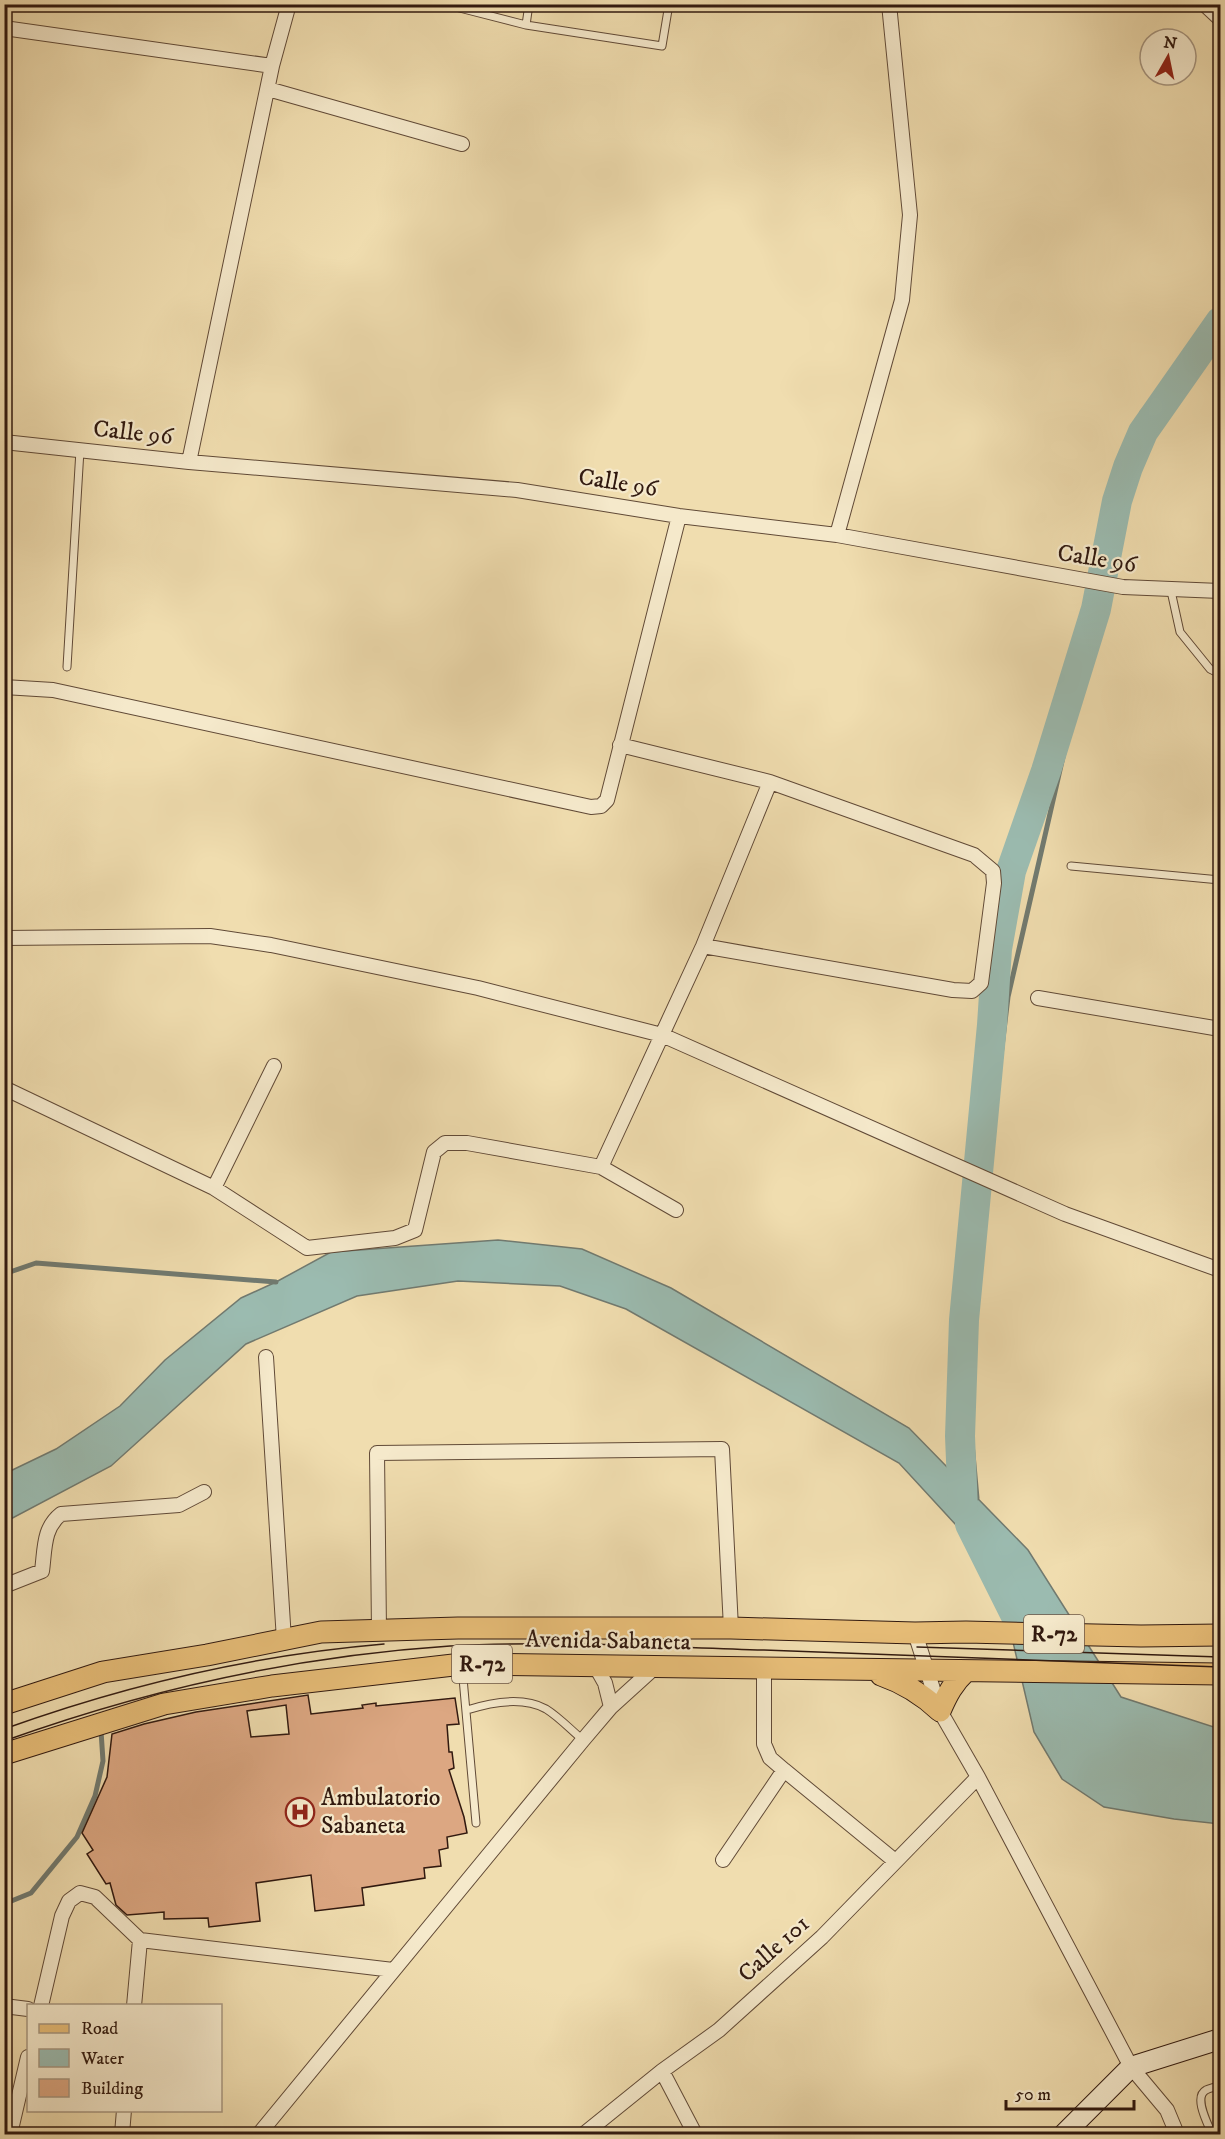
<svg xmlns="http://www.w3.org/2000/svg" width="1225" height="2139" font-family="'IM FELL DW Pica',serif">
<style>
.water{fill:#9bbbb0;stroke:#717a70;stroke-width:1.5}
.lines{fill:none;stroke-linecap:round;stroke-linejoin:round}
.stream{stroke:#717a70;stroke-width:5}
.river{stroke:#9bbbb0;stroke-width:30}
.building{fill:#dca782;stroke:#31190f;stroke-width:1.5;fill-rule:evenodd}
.service-casing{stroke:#614a37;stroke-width:9}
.minor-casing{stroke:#614a37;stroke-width:16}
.secondary-casing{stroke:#31190f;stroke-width:22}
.primary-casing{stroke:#31190f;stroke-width:23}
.service{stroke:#f5e9cb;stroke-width:7}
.minor{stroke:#f5e9cb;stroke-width:14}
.secondary{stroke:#f5e9cb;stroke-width:20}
.primary{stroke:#e8be78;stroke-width:21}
.tram{stroke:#31190f;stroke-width:1.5}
.labels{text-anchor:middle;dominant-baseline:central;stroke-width:4.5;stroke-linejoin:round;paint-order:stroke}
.shield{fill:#f5e9cb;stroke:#6c5747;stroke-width:1.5}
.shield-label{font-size:22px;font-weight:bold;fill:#31190f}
.street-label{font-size:24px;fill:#31190f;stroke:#f5e9cb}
.poi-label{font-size:24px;fill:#31190f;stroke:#f5e9cb;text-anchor:start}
</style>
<rect width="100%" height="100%" fill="#f0ddaf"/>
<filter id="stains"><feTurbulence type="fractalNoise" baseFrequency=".00333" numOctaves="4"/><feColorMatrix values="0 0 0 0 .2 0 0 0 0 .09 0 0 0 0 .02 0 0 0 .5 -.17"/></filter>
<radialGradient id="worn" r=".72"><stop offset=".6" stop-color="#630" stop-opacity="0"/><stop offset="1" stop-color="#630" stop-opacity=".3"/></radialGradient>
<path class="water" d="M498 1240 582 1249 671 1288 909 1428 1028 1550 1121 1697 1220 1729V1824L1174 1819 1104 1807 1062 1779 1034 1732 1006 1612 1002 1575 899 1463 626 1309 560 1286 458 1281 357 1296 246 1344 111 1466 5 1522 4 1474 56 1449 120 1406 165 1360 241 1298 276 1282 331 1252Z"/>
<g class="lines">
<path class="stream" d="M4 1274 36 1263 276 1282
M977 1498 968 1399 986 1180 1008 997 1142 412 1220 336
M4 1904 31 1893 77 1837 95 1796 103 1761 101 1731"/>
<path class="river" d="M963 1509 960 1436 964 1320 992 1025 997 949 1011 871 1046 771 1096 609 1117 501 1128 467 1143 432 1220 322
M970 1524 1022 1628"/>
</g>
<path class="building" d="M308 1695 311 1714 363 1708 362 1705 376 1703V1706L455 1698 459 1724 447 1725 449 1752H452L454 1768 449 1770 464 1817 467 1833 447 1837 448 1848 439 1850 441 1866 424 1868 425 1878 362 1888 364 1905 315 1911 311 1875 256 1883 260 1921 209 1927 208 1918 164 1919V1912L127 1915 116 1905 110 1883 106 1884 87 1854 93 1850 82 1833 107 1777 112 1734 144 1724 196 1712ZM286 1705 289 1734 251 1737 247 1711Z"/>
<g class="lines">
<g class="service-casing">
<path id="service" d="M444 4 526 25 662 46 669 4
M526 25 529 4
M1171 591 1180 632 1210 669 1220 674
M67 667 80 450
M1071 866 1220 880
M462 1667 476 1823
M467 1710C492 1702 522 1696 546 1709 559 1717 571 1730 583 1740
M1212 2134C1208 2124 1193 2097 1206 2090 1210 2088 1216 2087 1220 2085"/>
</g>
<g class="minor-casing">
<path id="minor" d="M1204 4 1220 19
M4 28 272 66
M268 89 462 144
M4 442 189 462 517 490 679 516 837 535 1123 587 1220 591
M189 462 272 66 289 4
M837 535 902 300 910 215 889 4
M4 687 53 690 591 807 601 806 607 800 679 516
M620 745 770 782 974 855 993 871 994 883 981 983 972 991 953 990 703 946
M4 938 210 936 271 945 478 988 662 1035 1065 1214 1220 1270
M1038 998 1220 1029
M4 1088 214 1188 307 1248 395 1238 415 1230 434 1152 445 1143H467L601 1167 703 946 770 782
M601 1167 676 1210
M214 1188 274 1066
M266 1357 284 1640
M4 1586 42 1571C45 1549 43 1528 61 1514L179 1505 204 1492
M379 1630 377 1453 722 1449 731 1628
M915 1633 940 1711 978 1777 1131 2067 1167 2110 1177 2134
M596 1667 605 1683 611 1707
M764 1669V1744L770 1758 784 1770
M723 1860 784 1770 895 1861
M4 2006 28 2009
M41 2006 62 1916 69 1901 80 1893 95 1897 140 1940 393 1970
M134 2006 140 1940
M662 2071 695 2134
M10 2134 28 2057
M122 2134 124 2110
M259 2134 583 1740 611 1707 654 1668
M584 2134 662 2071 719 2030 822 1937 978 1777"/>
</g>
<g class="secondary-casing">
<path id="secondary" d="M1064 2134 1131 2067 1220 2039"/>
</g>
<g class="primary-casing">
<path id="primary" d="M881 1675C904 1683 922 1694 940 1711 947 1695 953 1683 966 1671
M4 1704 103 1672 207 1655 321 1632 458 1628H731L915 1633 966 1632 1141 1636 1220 1635
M4 1754 164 1704 272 1686 462 1664 1220 1674"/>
</g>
<use href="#service" class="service"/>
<use href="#minor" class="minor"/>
<use href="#secondary" class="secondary"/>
<use href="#primary" class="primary"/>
<path class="tram" d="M917 1647 1220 1657
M4 1729C126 1685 255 1655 384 1644
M4 1741C148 1689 298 1656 450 1646 555 1640 659 1647 764 1650 916 1656 1068 1661 1220 1667"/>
</g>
<defs>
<g id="hospital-ring" transform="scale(1.5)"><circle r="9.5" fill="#f5e9cb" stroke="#8f2418" stroke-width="1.5"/><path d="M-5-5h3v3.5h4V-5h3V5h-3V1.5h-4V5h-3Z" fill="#8f2418"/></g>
</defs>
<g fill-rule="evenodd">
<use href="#hospital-ring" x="300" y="1812"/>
</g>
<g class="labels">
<g class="shield">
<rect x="1024" y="1615" width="60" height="38" rx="4.5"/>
<rect x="452" y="1645" width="60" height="38" rx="4.5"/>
</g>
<g class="shield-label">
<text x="1054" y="1634">R-72</text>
<text x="482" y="1664">R-72</text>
</g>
<g class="street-label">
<text transform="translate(133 433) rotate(6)">Calle 96</text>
<text transform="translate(618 483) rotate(9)">Calle 96</text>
<text transform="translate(1097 559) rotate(9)">Calle 96</text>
<text transform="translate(608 1641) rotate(1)">Avenida Sabaneta</text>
<text transform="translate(774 1949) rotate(-42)">Calle 101</text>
</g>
<g class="poi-label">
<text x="321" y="1798">Ambulatorio<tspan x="321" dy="28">Sabaneta</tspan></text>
</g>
</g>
<rect width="1225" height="2139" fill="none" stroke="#f0ddaf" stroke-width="24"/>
<rect x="6" y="6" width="1213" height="2127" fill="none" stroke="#31190f" stroke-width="3"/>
<rect x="12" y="12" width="1201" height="2115" fill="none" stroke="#31190f" stroke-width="1.5"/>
<rect x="27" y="2004" width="195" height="108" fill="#f5e9cb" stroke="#a79680" stroke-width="1.5"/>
<rect x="39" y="2024" width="30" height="9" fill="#e8be78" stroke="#a79680" stroke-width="1.5"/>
<text x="81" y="2034" font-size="18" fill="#31190f">Road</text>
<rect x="39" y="2049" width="30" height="18" fill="#9bbbb0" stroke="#a79680" stroke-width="1.5"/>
<text x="81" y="2064" font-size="18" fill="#31190f">Water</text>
<rect x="39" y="2079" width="30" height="18" fill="#dca782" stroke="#a79680" stroke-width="1.5"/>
<text x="81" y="2094" font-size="18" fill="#31190f">Building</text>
<g transform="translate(1168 57) rotate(9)"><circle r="28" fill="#f5e9cb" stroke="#a79680" stroke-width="1.5"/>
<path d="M0-4.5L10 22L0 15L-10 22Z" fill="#8f2418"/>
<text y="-9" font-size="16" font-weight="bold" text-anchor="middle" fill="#31190f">N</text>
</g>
<path d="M1006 2100v9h128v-9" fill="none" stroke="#31190f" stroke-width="3"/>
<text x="1015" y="2100" font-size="18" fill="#31190f" stroke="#f5e9cb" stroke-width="4.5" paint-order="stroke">50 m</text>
<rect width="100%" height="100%" filter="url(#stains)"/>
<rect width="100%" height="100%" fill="url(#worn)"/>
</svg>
